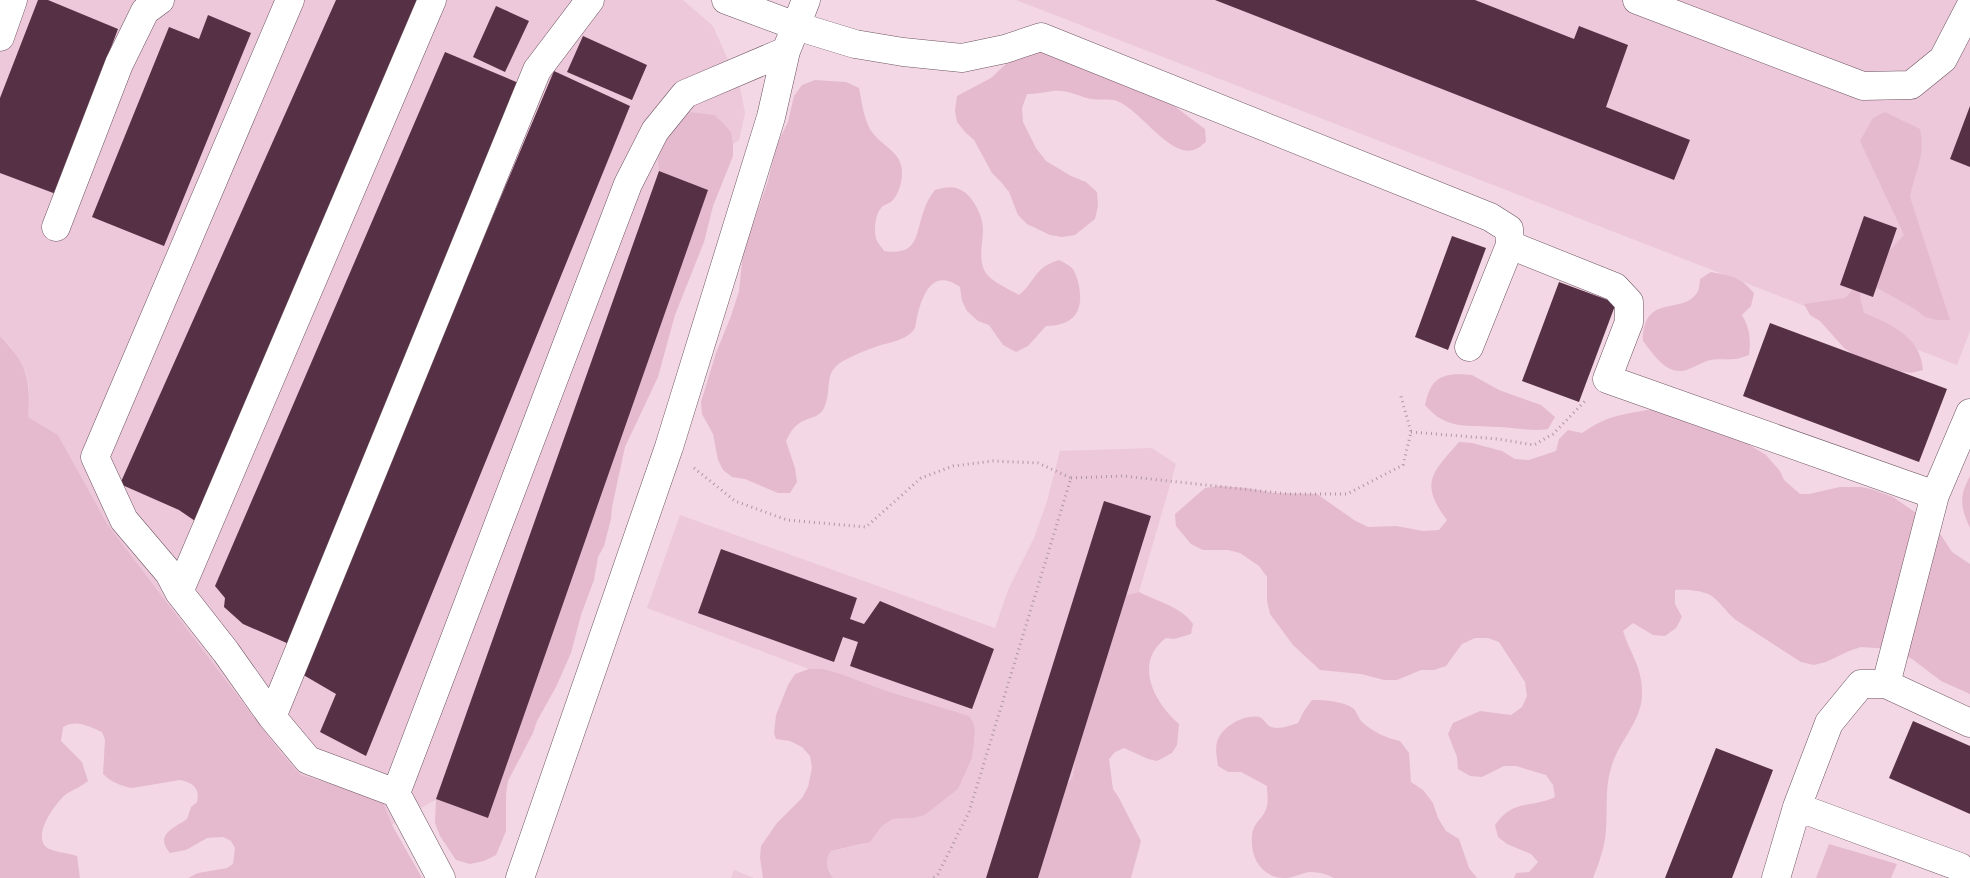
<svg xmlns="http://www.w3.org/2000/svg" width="1970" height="878" font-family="'Nunito Sans',sans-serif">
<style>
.built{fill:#ecc8da}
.green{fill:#e5bacf}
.building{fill:#563044}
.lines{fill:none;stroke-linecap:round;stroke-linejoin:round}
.minor-casing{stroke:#6e5561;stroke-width:29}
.path{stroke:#ae98a2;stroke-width:3;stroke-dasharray:1 4;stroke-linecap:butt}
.minor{stroke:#fff;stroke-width:28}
</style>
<rect width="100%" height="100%" fill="#f3d7e4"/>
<path class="built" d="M0 0H683L713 26 740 87 745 113 739 140 733 144 731 132 680 120 665 144 659 171 708 190 488 818 437 799 392 825 382 799 301 775 282 754 108 525 58 435 28 417 29 388 26 373 11 347 0 336Z
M1016 0H1970V331L1957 365Z
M1152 448 1176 464 1139 592 1119 597 1075 758 1073 776 1062 792 1033 878H833L827 864V857L831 851 864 844 874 837 882 826 893 819 913 818 925 815 958 789 972 758 975 736 973 722 969 716 962 714 948 711 905 696 884 690 838 673 823 669H809L647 608 680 515 995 628 1008 590 1034 538 1047 501 1060 451Z
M734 870 754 878H731Z"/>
<path class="green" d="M1036 48 1170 103 1205 129 1206 142C1203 144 1199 148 1196 149 1170 161 1139 106 1114 100 1106 99 1098 100 1091 99 1078 96 1067 89 1053 91 1044 92 1037 94 1027 94L1022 108 1023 122 1036 148 1046 161 1071 176 1086 182 1097 192 1098 206 1095 219 1075 235 1062 237 1050 235 1027 224 1018 215 1009 192 1001 182 992 173 974 140 965 132 957 122 955 111 957 96 991 78 1011 59Z
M815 80 846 82 859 88C862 102 863 116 870 129 881 147 903 151 902 174 902 183 898 196 891 202 888 204 883 205 881 208 875 215 874 230 876 238 877 243 882 247 884 251 919 256 915 235 924 210 926 203 930 196 935 190 943 188 952 185 961 190 973 196 983 216 983 229 983 241 979 255 983 267 987 281 1008 288 1019 295 1037 280 1033 268 1059 260 1063 262 1069 265 1072 268 1076 273 1078 281 1079 286 1084 312 1073 326 1046 326L1028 346 1016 352 1003 345 989 325 978 321 967 311 962 301 960 287C933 268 923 293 917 317 916 322 916 328 913 331 904 341 890 342 878 346 866 350 854 355 843 361 822 373 833 389 824 408 820 417 811 417 803 421 794 425 790 433 786 441L795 468 797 482 790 493H778L745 479 732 477 723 470 718 460 713 434 702 414 701 402 716 353 731 316 739 291 743 253 768 181 777 144 788 122 794 96 802 85Z
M690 112 714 115 723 123 731 132 733 144V156L713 206 704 242 675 315 658 377 625 447 612 507 611 519 604 546 598 557 594 580 581 615 571 653 556 687 537 721 533 733 508 781 506 794V831L496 855 484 861 470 864 456 860 440 836 435 823 436 799 488 818 707 190 659 171C659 167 658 162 658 158 660 145 680 121 690 112Z
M1885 112 1920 129C1926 157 1915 170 1910 197L1950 320H1937L1925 317 1915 309 1872 285H1861L1860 298 1864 313C1891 324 1921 337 1923 370L1911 373 1899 371 1854 355 1844 348 1820 321 1810 315 1804 304 1845 298 1904 235 1860 141 1873 118Z
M1711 272C1731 276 1741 277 1754 293L1751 306 1742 315C1750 329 1751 339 1749 355 1733 362 1726 358 1711 360 1702 362 1697 366 1689 369 1668 378 1654 355 1643 341 1643 291 1684 317 1698 291 1699 288 1700 283 1700 279Z
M0 336C27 364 31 379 28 417L58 435 108 525 282 754 301 775 382 799 392 825 422 878H188L198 873 227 868 233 864 235 848 231 841 223 837 207 838 186 850 170 853C154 835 174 828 187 819L191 807 197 802C200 789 194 783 180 780L132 788C121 786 111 782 103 774L105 740 102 732C88 726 76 719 63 727L61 741 82 762 88 781C81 787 72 790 65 795 55 804 34 833 45 846 50 852 69 853 77 856L80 878H0Z
M1459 374 1472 375 1499 390 1541 405 1555 417 1548 429C1530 432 1514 427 1497 427 1467 425 1446 430 1425 405 1430 383 1436 375 1459 374Z
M1647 410H1662L1740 439 1766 455 1780 471 1784 480 1800 494H1809L1840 487H1861L1871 489 1893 497 1919 515 1932 531 1941 535 1952 552 1970 564V694L1941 681 1912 659 1891 649 1861 647 1849 651 1826 662 1814 665 1801 662 1736 620C1728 614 1717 598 1710 595 1702 590 1684 589 1675 590V604L1682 617 1676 628 1665 636 1653 635 1633 623 1623 631C1631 656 1643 667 1642 696 1641 720 1621 740 1613 762 1604 787 1608 805 1606 830 1605 847 1599 863 1593 878H1514L1516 873 1529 872 1538 862 1531 854 1507 844 1498 837 1495 825C1514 798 1529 809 1555 797L1553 785 1546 775 1516 766H1504L1482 777 1470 776 1458 769 1457 757 1448 734 1453 723 1480 711 1511 715 1522 707 1527 696 1525 682 1499 642 1488 638H1475L1462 644 1446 666 1434 670H1421L1397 680H1384L1361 674 1320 670 1293 645 1270 614 1267 601V577L1259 566 1240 553 1228 550H1203L1191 544 1176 526 1175 514 1205 488 1219 486 1246 488 1275 493 1317 494 1354 520 1368 527 1396 526 1423 531 1439 530 1447 520C1419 483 1432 473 1459 442L1472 443 1502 451 1515 459 1529 460 1556 451 1559 439 1568 430 1582 433C1607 416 1619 415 1647 410Z
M1970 476V528C1960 506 1959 497 1970 476Z
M1139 592C1156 601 1182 607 1193 624L1191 634 1174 639 1166 638C1133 663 1154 702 1179 724L1177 745 1172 753 1157 761 1148 759 1124 748 1115 752 1109 759 1113 789 1119 798 1141 841 1131 878H1033L1062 792 1073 776 1075 758 1119 597Z
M809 669H823L838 673 884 690 969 716 973 722 975 730 974 744 972 758 958 789 925 815 913 818 893 819 882 826 870 842 831 851C824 861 827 868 833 878H763L760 858 761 846 777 823 802 798 808 787 812 768 810 756 802 747 790 741 776 739 774 733 776 715 788 685 795 674Z
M1312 700C1325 700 1344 701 1354 709 1357 713 1359 719 1362 722 1373 732 1386 738 1400 741L1409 753 1411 782 1423 790 1433 803 1438 818 1446 831 1459 839 1469 868 1477 878H1334C1327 874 1319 872 1311 872 1303 872 1294 878 1285 878 1261 878 1250 857 1252 836 1253 822 1263 819 1266 809 1269 803 1267 793 1267 786L1241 772H1228L1218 766C1217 758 1215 750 1217 742 1221 727 1244 714 1259 717 1264 718 1266 725 1271 727 1280 730 1291 725 1298 723L1304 711Z
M1829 844 1897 864 1891 878H1816Z"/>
<path class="building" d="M38 0H48L118 29 56 194 0 173V98Z
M336 0H425L198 523 179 510 120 484Z
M1215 0H1475L1574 39 1579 26 1628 45 1606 107 1690 140 1674 180Z
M496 6 529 21 505 72 473 57Z
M208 15 251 33 164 246 92 217 169 27 199 39Z
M583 36 647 65 632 100 567 72Z
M445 52 521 84 289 644 243 624 224 607 225 598 215 586Z
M554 71 630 106 366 756 320 732 336 694 300 673Z
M1970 106V167L1950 159Z
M659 171 708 190 488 818 436 799Z
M1864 216 1897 228 1873 297 1840 285Z
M1452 236 1486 248 1448 350 1415 337Z
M1559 282 1616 303 1579 402 1522 381Z
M1770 323 1947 389 1919 462 1743 396Z
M1104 501 1151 516 1038 878H986Z
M721 549 857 598 850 619 864 624 880 601 994 649 972 709 850 666 858 642 843 637 834 662 698 613Z
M1913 721 1970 746V814L1889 778Z
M1716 748 1773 770 1732 878H1665Z"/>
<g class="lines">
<g class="minor-casing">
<path id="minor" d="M290 0 95 457 124 520 169 573 179 592 226 652 272 717 308 760 396 793
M726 0 796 26 806 0
M1637 0 1863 86 1911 85 1943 59 1970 7
M0 37 13 0
M56 227 119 64 145 11 160 0
M1510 245 1615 287 1629 302V322L1607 379 1935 495
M179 592 432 0
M1886 684 1935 495 1970 413
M272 717 537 70 590 0
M1797 807 1960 867 1966 878
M441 878 396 793 628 184 655 131 685 94 786 51
M520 878 669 447 771 117 786 51 796 26 855 44 903 52 962 58 1005 49 1041 37 1490 217 1509 229 1510 245 1469 347
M1776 878 1797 807 1829 723 1861 684H1886L1970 723"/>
</g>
<path class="path" d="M1411 432 1498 439 1534 445 1553 434 1587 399
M694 468 735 501 787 520 866 527 921 478 953 466 993 461 1038 463 1071 478 969 812 938 874 933 878
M1071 478 1123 476 1289 494H1347L1403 465 1411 432 1400 393"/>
<use href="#minor" class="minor"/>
</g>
</svg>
